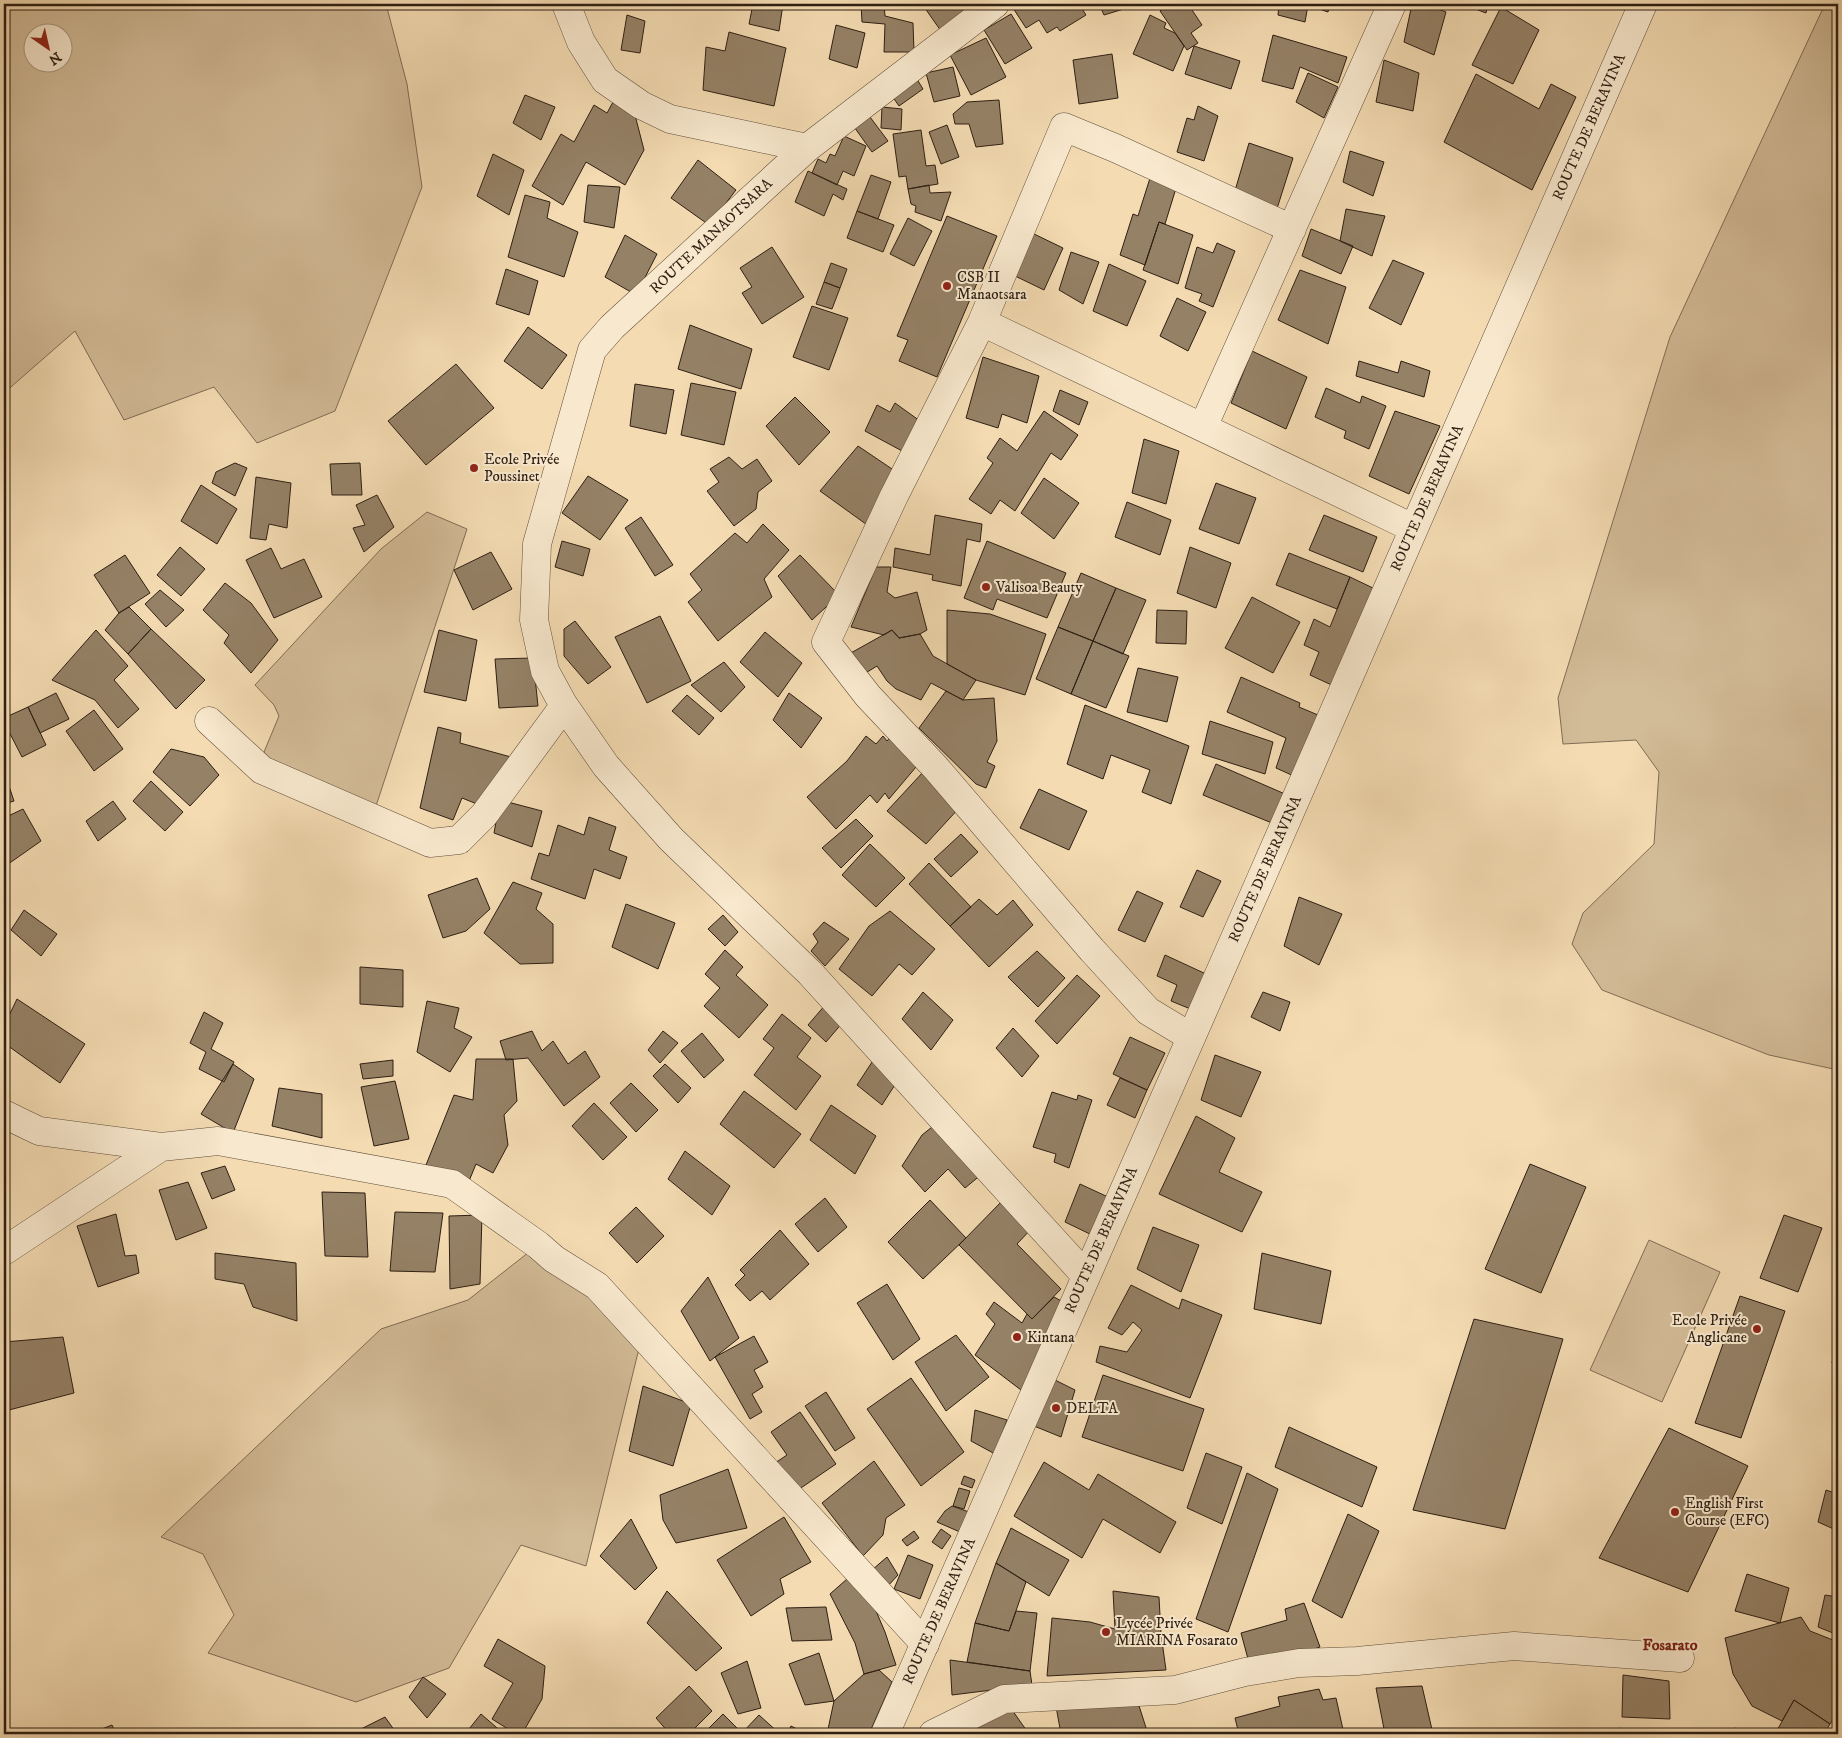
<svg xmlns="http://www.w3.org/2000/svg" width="1842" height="1738" font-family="'IM FELL DW Pica',serif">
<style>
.green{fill:#d2bb97;stroke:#806d55;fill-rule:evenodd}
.building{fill:#958166;stroke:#2e1f13}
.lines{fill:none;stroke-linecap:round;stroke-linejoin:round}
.minor-casing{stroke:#604e3b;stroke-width:29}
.tertiary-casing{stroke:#604e3b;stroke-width:29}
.minor{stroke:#f8e8cd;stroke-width:28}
.tertiary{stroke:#f8e8cd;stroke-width:28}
.poi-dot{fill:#8f2418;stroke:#f8e8cd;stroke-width:2}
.labels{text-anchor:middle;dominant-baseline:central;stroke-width:4;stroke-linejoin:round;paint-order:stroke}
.street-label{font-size:15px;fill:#2e1f13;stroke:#f8e8cd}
.poi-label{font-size:15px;fill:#2e1f13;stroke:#f8e8cd;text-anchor:start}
.neighbourhood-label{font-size:16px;font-weight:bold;fill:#7a1f14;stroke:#f8e8cd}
</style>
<rect width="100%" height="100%" fill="#f4dbb2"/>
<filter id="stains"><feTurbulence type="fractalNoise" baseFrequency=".004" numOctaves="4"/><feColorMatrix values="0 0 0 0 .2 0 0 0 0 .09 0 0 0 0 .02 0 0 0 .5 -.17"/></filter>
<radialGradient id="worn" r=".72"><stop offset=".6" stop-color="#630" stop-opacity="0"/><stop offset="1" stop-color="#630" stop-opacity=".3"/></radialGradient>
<path class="green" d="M6 4H386L407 84 422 187 335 411 257 443 214 387 124 420 75 331 4 393V31L9 24ZM32 32H62V62H32Z
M1825 4H1838V1070L1769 1055 1602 990 1572 944 1583 913 1654 844 1659 772 1636 740 1563 744 1558 698 1670 337Z
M427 512 467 529 375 809 277 771 264 752 279 716 274 705 255 685 381 549Z
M1649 1240 1720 1272 1662 1402 1590 1370Z
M538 1245 642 1336 586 1566 521 1545 449 1668 356 1702 208 1653 234 1615 203 1554 161 1537 381 1329 468 1300Z"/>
<path class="building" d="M753 4H783L779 31 749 24Z
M861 4H884L885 16 913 23 914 52H884L885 24 862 22Z
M922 4H961L967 13 941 31Z
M1020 4H1079L1086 15 1060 31 1057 27 1047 33 1039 20 1026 28 1013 8Z
M1099 4H1140L1104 15Z
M1171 4H1188L1202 25 1191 33 1198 43 1187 50 1160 11Z
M1279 4H1330L1328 12 1308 5 1305 22 1278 15Z
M1412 4H1424L1446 12 1434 55 1404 42Z
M1462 4H1488L1486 13Z
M1501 7 1539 30 1513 84 1472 65Z
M1011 14 1032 48 1005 64 984 30Z
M627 15 645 21 640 53 621 50Z
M1150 15 1166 23 1164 28 1175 33 1184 46 1173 71 1133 54Z
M836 25 865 33 857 68 829 59Z
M729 32 786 48 774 106 703 90 706 47 725 51Z
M1273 35 1347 57 1338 83 1300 67 1293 89 1262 81Z
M986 38 1006 77 971 95 950 55Z
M1194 46 1240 61 1231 89 1185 74Z
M1112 54 1118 98 1079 104 1073 60Z
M1384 60 1419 73 1413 111 1376 102Z
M953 67 960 96 934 102 926 73Z
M1308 73 1338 87 1324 118 1296 102Z
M1476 74 1539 109 1551 84 1576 97 1532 190 1444 142Z
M915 76 923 89 899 106 890 93Z
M525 95 555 107 541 140 513 123Z
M999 100 1003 144 976 147 969 124H955L953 114 967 102Z
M613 102 635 115 644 150 625 185 586 162 563 205 532 186 561 134 574 142 594 105 607 113Z
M1198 106 1218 116 1204 161 1177 152 1187 118 1194 120Z
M882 107 902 109 901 130 881 128Z
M867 113 888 141 872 152 852 124Z
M947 125 959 157 941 164 929 132Z
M921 130 926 166 935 165 938 184 908 189 906 176 899 177 893 134Z
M844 136 866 146 854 176 843 171 837 185 812 173 818 159 826 163 830 154 835 156Z
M1249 143 1293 158 1275 215 1232 201Z
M1350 151 1384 162 1373 196 1343 182Z
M493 154 524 170 509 215 477 196Z
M698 160 736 190 709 225 671 198Z
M808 171 847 189 843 200 833 194 824 216 795 202Z
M871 175 891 182 878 219 857 211Z
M1151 175 1177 185 1165 224 1159 222 1145 265 1120 255 1133 214 1138 216Z
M588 185 620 187 614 228 584 222Z
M929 185 930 193 951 192 941 221 915 212 916 206 911 204 908 189Z
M525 195 550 202 547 218 578 232 564 277 508 257Z
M1346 209 1385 216 1372 256 1340 241Z
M857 211 894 225 883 252 847 238Z
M947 216 997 236 937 377 899 361 908 340 897 336Z
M908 218 932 231 914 266 890 254Z
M1159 222 1193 235 1178 284 1143 270Z
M1311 229 1353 246 1341 274 1302 256Z
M1032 233 1063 248 1044 290 1013 275Z
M625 235 657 254 636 295 605 277Z
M1217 243 1235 251 1213 307 1199 301 1202 294 1185 288 1197 247 1213 253Z
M772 247 804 297 762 324 742 293 752 287 740 268Z
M1071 252 1099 262 1083 304 1059 290Z
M1393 260 1424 273 1401 325 1369 308Z
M831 263 847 269 840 288 824 282Z
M1109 264 1146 281 1127 326 1093 311Z
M506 269 538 281 529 315 496 304Z
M1300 270 1346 287 1328 344 1278 320Z
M824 282 840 288 832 309 816 304Z
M1177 298 1206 312 1188 351 1160 336Z
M812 306 848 318 829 370 793 357Z
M690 325 752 349 741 389 678 369Z
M528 327 567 355 542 389 504 361Z
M1252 351 1307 377 1286 429 1231 403Z
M983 357 1039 376 1027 423 1002 414 998 428 966 418Z
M1359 361 1398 373 1401 361 1430 371 1424 397 1356 376Z
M456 364 494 408 426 465 388 421Z
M691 383 736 392 724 445 681 435Z
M635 384 674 390 666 434 630 426Z
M1326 388 1360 403 1362 396 1386 406 1369 449 1344 438 1346 431 1315 417Z
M1060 390 1088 402 1079 425 1053 411Z
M795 397 830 432 799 465 766 426Z
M895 403 920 421 904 452 865 431 877 405 890 412Z
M1044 411 1078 435 1061 460 1051 453 1015 511 1000 500 991 514 969 499 993 463 987 458 1000 438 1017 451Z
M1395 411 1440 426 1409 494 1369 476Z
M1144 439 1179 451 1166 504 1132 493Z
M858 446 898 473 870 527 820 491Z
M729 457 742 469 757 459 772 481 758 492 756 509 734 526 707 491 719 482 710 469Z
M235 463 247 468 235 496 212 483 216 472Z
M360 463 362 495H332L330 464Z
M588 476 628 500 600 540 562 513Z
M256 477 291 483 287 528 269 524 266 540 250 538Z
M1044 478 1079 503 1054 539 1021 513Z
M1216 483 1256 498 1239 544 1199 529Z
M201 485 237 509 217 544 181 521Z
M377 495 394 527 364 552 353 528 365 525 356 505Z
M1127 502 1171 520 1160 555 1115 537Z
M935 515 982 524 980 542 967 539 961 586 932 580 933 575 893 567 895 548 930 555Z
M1324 515 1377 537 1363 572 1309 550Z
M641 517 673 565 655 576 625 528Z
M763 524 789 550 764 579 772 597 718 641 688 602 702 590 690 574 735 533 747 543Z
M562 541 590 549 583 576 555 567Z
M987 541 1066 573 1047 618 997 599 993 610 964 598Z
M180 547 205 569 181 596 157 575Z
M1190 547 1231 563 1216 608 1177 593Z
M271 548 281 569 304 559 322 597 274 618 246 560Z
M491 552 512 589 473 610 454 570Z
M1289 553 1350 577 1337 609 1276 585Z
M125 555 150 593 119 613 94 575Z
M800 555 839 595 812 620 778 576Z
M876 567H891L887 592 895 598 917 592 927 630 920 634 899 638 892 630 884 635 851 627Z
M1081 573 1116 588 1093 641 1058 627Z
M1350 577 1375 589 1336 687 1310 675 1319 652 1304 645 1314 619 1330 627Z
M225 583 251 603 278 640 251 673 224 643 229 635 203 610Z
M1116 588 1146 600 1123 654 1093 641Z
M160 590 184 610 166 627 145 604Z
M1252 597 1300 622 1273 673 1225 648Z
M129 607 151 629 128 654 105 630 119 613Z
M947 610 990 614 1046 634 1025 695 976 680 947 664Z
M1157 610 1187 611 1186 644 1156 643Z
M660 616 691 681 647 703 615 637Z
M575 621 611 667 588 684 564 656V629Z
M1058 627 1093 641 1071 694 1036 679Z
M151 629 205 680 176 709 128 654Z
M96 630 128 666 114 680 139 709 118 728 95 700 52 680Z
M439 630 477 640 466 701 424 692Z
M892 630 899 638 920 634 933 656 976 680 963 700 931 683 921 700 896 689 887 681 877 666 864 674 849 654Z
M765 632 802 663 778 697 740 662Z
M1093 641 1129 656 1106 708 1071 694Z
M533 658 538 706 499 708 495 659Z
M724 662 745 687 721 712 691 685Z
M1138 668 1178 677 1167 722 1127 712Z
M1241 677 1300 703 1299 707 1318 715 1296 777 1276 768 1286 738 1227 712Z
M946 691 963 700 994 698 997 741 987 762 995 766 986 788 976 784 919 728Z
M56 693 69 719 40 733 28 707Z
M789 693 822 718 801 748 773 720Z
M687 695 714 718 699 735 672 711Z
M1085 705 1189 746 1171 804 1142 792 1150 770 1111 755 1103 779 1067 764Z
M28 707 46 745 22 757 4 722V718Z
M94 710 123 749 94 771 66 731Z
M1210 721 1273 742 1265 774 1202 754Z
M438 727 461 733 460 743 511 757 477 804 462 798 453 820 420 808Z
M893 734 910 750 906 757 916 767 889 799 885 793 877 803 870 795 836 829 807 797 847 761 866 736 876 744 883 736 887 741Z
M171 749 204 757 219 775 190 806 153 772Z
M1216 764 1285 794 1272 823 1203 795Z
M4 771 14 801 4 804Z
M924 771 960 807 926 844 887 811Z
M151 781 183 812 165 831 133 801Z
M1039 789 1087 811 1069 850 1020 828Z
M500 800 542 811 532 847 494 833Z
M113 801 126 819 98 841 86 821Z
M23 809 41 841 4 867V818Z
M589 817 616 827 609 850 627 857 620 879 594 869 585 899 531 879 539 853 549 856 558 825 584 835Z
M856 819 873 836 841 868 822 848Z
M961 834 978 852 951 877 934 859Z
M870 844 905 878 876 907 842 875Z
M929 863 971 907 950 926 909 884Z
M1197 870 1221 881 1203 917 1180 907Z
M477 878 490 909 466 931 443 938 428 895Z
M513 882 542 893 536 909 553 924V963L520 964 484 933Z
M1137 891 1163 903 1145 942 1118 930Z
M1299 897 1342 914 1319 965 1284 946Z
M979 899 997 915 1013 900 1033 925 989 967 950 926Z
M626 904 675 923 658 969 612 947Z
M24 910 57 934 41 956 11 930Z
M890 911 935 949 912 975 899 964 872 996 839 969 869 926Z
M723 915 738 932 725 946 708 929Z
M824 922 849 939 825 966 811 951 818 942 813 934Z
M725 950 743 967 736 975 768 1005 739 1038 704 1006 720 988 705 974Z
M1037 951 1065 978 1038 1007 1008 977Z
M1165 955 1206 974 1193 1010 1171 1001 1177 985 1157 976Z
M360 967 403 970V1007L360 1004Z
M1077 975 1100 996 1057 1044 1035 1021Z
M923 992 953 1020 931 1050 902 1019Z
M1263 992 1290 1002 1280 1031 1251 1017Z
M17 999 85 1044 60 1083 4 1043V1026Z
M427 1001 459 1008 454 1028 472 1037 450 1072 417 1052Z
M826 1004 844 1021 826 1042 808 1025Z
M204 1012 223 1023 211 1049 234 1062 224 1082 199 1069 206 1052 190 1043Z
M782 1014 811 1038 797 1057 821 1076 796 1110 754 1075 774 1048 763 1039Z
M1013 1028 1039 1056 1022 1077 996 1048Z
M532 1031 542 1051 553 1041 568 1064 585 1051 600 1077 564 1106 528 1058 506 1060 500 1041Z
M663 1031 678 1043 660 1063 648 1050Z
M702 1033 724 1060 704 1078 681 1051Z
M1130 1037 1165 1053 1147 1090 1113 1074Z
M1215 1055 1261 1072 1241 1117 1201 1100Z
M476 1059H513L517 1101 504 1115 508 1145 493 1173 476 1164 467 1186 426 1165 454 1095 473 1100Z
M874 1059 898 1080 882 1105 857 1085Z
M393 1060V1076L363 1079 360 1064Z
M233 1064 254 1079 233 1133 201 1114Z
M665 1064 691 1088 678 1103 653 1076Z
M1120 1078 1147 1090 1135 1118 1107 1105Z
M395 1081 409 1139 374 1146 361 1087Z
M631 1083 658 1110 636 1132 610 1103Z
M279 1088 322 1094V1138L272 1126Z
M744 1091 801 1134 774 1168 720 1124Z
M1052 1092 1077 1100 1078 1095 1092 1100 1069 1168 1054 1162 1056 1154 1033 1147Z
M594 1103 627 1137 603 1160 572 1126Z
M831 1105 876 1136 855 1174 810 1140Z
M1196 1116 1235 1138 1219 1172 1262 1192 1242 1232 1159 1194Z
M937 1123 982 1174 965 1188 948 1169 925 1192 902 1166 922 1135Z
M685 1151 730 1186 712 1215 668 1179Z
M1530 1164 1586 1187 1541 1293 1485 1269Z
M225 1166 235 1190 212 1199 201 1173Z
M188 1182 207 1228 176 1240 159 1190Z
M1080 1184 1108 1197 1094 1236 1065 1222Z
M322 1192 365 1193 368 1257 325 1256Z
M825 1198 847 1227 818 1252 795 1224Z
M1004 1199 1032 1228 1017 1244 1061 1289 1032 1319 959 1245Z
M930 1200 966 1238 923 1279 888 1242Z
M636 1207 664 1236 637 1263 609 1233Z
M395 1212 443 1213 435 1272 390 1271Z
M116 1214 125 1256 136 1255 139 1273 98 1287 77 1226Z
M482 1215 480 1284 450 1289 449 1216Z
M1784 1215 1822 1228 1798 1292 1760 1278Z
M1153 1227 1199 1245 1181 1292 1137 1269Z
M780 1230 809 1264 770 1300 762 1291 750 1301 735 1285 745 1275 740 1270Z
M215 1253 296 1263 297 1321 253 1307 244 1284 215 1279Z
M1262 1253 1331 1271 1321 1324 1254 1309Z
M708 1277 739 1338 710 1361 681 1311Z
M887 1284 920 1339 893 1360 857 1303Z
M1131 1285 1179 1309 1182 1299 1222 1315 1190 1398 1096 1362 1100 1346 1127 1352 1142 1330 1133 1322 1122 1335 1108 1328Z
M1740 1296 1785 1311 1741 1438 1695 1423Z
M1054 1297 1065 1303 1021 1390 975 1355 995 1324 986 1314 994 1302 1022 1323 1027 1314 1032 1319Z
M1474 1319 1563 1339 1505 1529 1413 1510Z
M956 1335 989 1377 946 1411 915 1362Z
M754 1336 768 1362 754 1370 763 1387 752 1394 762 1412 750 1419 715 1357Z
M63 1337 74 1393 9 1410 4 1342Z
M1838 1339V1365L1832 1363Z
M1103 1375 1204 1409 1183 1471 1082 1437Z
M911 1378 964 1452 921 1486 867 1409Z
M1055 1380 1075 1390 1061 1437 1034 1426Z
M643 1386 691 1404 673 1466 629 1451Z
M826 1392 855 1438 835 1451 805 1406Z
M975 1410 1007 1420 995 1454 971 1441Z
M800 1412 836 1464 795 1492 775 1463 787 1455 771 1432Z
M1289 1427 1377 1467 1362 1507 1275 1467Z
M1669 1428 1748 1466 1688 1592 1599 1558Z
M1206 1453 1242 1467 1222 1524 1187 1508Z
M874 1461 905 1505 886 1518 883 1535 863 1556 822 1503Z
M1044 1462 1089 1490 1098 1474 1176 1522 1160 1553 1103 1519 1082 1558 1014 1516Z
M728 1469 747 1528 676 1543 663 1520 660 1495Z
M1247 1473 1278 1489 1228 1632 1196 1619Z
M964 1476 975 1480 972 1488 961 1484Z
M959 1488 970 1491 964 1509 953 1506Z
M1826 1490 1838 1494V1531L1818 1522Z
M952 1506 969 1512 960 1532 937 1522 945 1511Z
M1348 1514 1379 1531 1342 1618 1312 1601Z
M784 1517 811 1562 780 1579 784 1594 751 1616 717 1560Z
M631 1519 657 1568 635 1590 600 1556Z
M1011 1528 1069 1560 1049 1596 996 1563Z
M941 1529 951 1536 942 1549 932 1542Z
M914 1531 919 1538 907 1546 902 1540Z
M908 1555 933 1565 920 1599 894 1589Z
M887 1557 898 1575 886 1588 872 1570Z
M996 1563 1026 1582 1009 1631 975 1623Z
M1747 1574 1789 1588 1780 1623 1735 1611Z
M847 1579 873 1604 885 1632 896 1665 864 1674 855 1643 830 1594Z
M667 1591 722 1648 696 1671 647 1623Z
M1113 1591 1159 1597 1161 1634 1166 1670 1047 1676 1052 1618 1090 1622 1115 1629Z
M1825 1595 1838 1597V1635L1818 1627Z
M1304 1603 1320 1647 1251 1670 1241 1633 1287 1620 1285 1609Z
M826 1607 832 1640 792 1641 786 1608Z
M1016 1611 1037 1613 1030 1671 967 1662 975 1623 1009 1631Z
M1801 1617 1810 1631 1838 1642V1712L1830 1724 1794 1700 1782 1721 1752 1706 1733 1674 1725 1638Z
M498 1639 545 1666 542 1699 522 1734H516L492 1719 513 1683 484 1666Z
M819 1653 834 1701 805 1705 789 1664Z
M950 1660 1030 1671 1032 1685 952 1695Z
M747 1661 761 1708 738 1714 721 1673Z
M879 1670 892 1682 869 1734H827L834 1701 864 1674Z
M1623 1675 1669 1681 1670 1719 1622 1717Z
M423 1677 446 1694 427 1718 409 1697Z
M689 1686 712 1711 689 1734H670L656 1718Z
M1422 1686 1433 1734H1385L1376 1688Z
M1319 1689 1323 1700 1336 1698 1344 1734H1239L1235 1718 1280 1706 1278 1697Z
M1134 1690 1148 1734H1061L1055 1701Z
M1794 1700 1830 1724 1824 1734H1775Z
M1010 1707 1029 1734H970L967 1731Z
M481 1714 504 1734H465Z
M723 1714 742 1733 759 1715 780 1734H703Z
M385 1717 397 1734H351Z
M112 1725 116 1734H89Z
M791 1726 807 1734H787Z
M1620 1728 1639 1734H1618Z
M1735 1728 1747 1734H1732Z"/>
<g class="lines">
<g class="minor-casing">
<path id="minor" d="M566 4 581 42 605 80 641 105 670 119 807 148
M995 4 807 148 612 327 592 350 537 544 534 620 545 671 563 704 606 766 671 839 810 973 1086 1276
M982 322 1413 528
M1203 427 1392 4
M209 721 262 770 430 843 459 840 484 815 564 706
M1191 1037 1148 1011 1092 950 935 767 868 696 826 642 894 496 982 322 1064 127 1115 148 1292 229
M4 1114 39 1131 161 1147 218 1141 452 1184 538 1245 554 1259 597 1286 925 1644
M4 1251 161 1147
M933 1734 1004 1699 1175 1690 1245 1672 1299 1663 1357 1661 1514 1646 1680 1658"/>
</g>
<g class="tertiary-casing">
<path id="tertiary" d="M885 1734 1260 881 1643 4"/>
</g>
<use href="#minor" class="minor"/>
<use href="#tertiary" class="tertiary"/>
</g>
<g class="poi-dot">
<circle cx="947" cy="286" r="5"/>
<circle cx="474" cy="468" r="5"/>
<circle cx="986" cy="587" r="5"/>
<circle cx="1757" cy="1329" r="5"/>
<circle cx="1017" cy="1337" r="5"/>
<circle cx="1056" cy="1408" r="5"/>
<circle cx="1675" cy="1512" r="5"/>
<circle cx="1106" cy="1632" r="5"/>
</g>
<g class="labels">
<g class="street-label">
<text transform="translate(1589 127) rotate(-66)">ROUTE DE BERAVINA</text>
<text transform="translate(711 236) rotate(-43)">ROUTE MANAOTSARA</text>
<text transform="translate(1427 498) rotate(-66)">ROUTE DE BERAVINA</text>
<text transform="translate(1265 869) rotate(-66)">ROUTE DE BERAVINA</text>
<text transform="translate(1101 1240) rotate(-66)">ROUTE DE BERAVINA</text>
<text transform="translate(939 1611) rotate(-66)">ROUTE DE BERAVINA</text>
</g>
<g class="poi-label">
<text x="957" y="277">CSB II<tspan x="957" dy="17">Manaotsara</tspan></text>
<text x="484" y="459">Ecole Privée<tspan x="484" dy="17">Poussinet</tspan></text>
<text x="996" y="587">Valisoa Beauty</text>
<text x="1747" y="1320" text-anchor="end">Ecole Privée<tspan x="1747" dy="17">Anglicane</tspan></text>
<text x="1027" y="1337">Kintana</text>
<text x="1066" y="1408">DELTA</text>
<text x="1685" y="1503">English First<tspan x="1685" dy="17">Course (EFC)</tspan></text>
<text x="1116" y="1623">Lycée Privée<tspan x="1116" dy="17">MIARINA Fosarato</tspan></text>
</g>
<g class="neighbourhood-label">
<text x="1670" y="1645">Fosarato</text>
</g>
</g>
<rect width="1842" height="1738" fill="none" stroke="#f4dbb2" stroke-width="20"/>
<rect x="5" y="5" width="1832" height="1728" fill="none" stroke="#2e1f13" stroke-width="2.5"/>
<rect x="10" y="10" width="1822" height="1718" fill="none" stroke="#2e1f13"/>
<g transform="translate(48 48) rotate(146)"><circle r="24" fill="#f8e8cd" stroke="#a79883"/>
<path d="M0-4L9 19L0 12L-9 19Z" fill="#8f2418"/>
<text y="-8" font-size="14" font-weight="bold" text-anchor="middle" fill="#2e1f13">N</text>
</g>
<rect width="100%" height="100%" filter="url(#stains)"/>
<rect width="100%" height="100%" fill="url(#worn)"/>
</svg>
